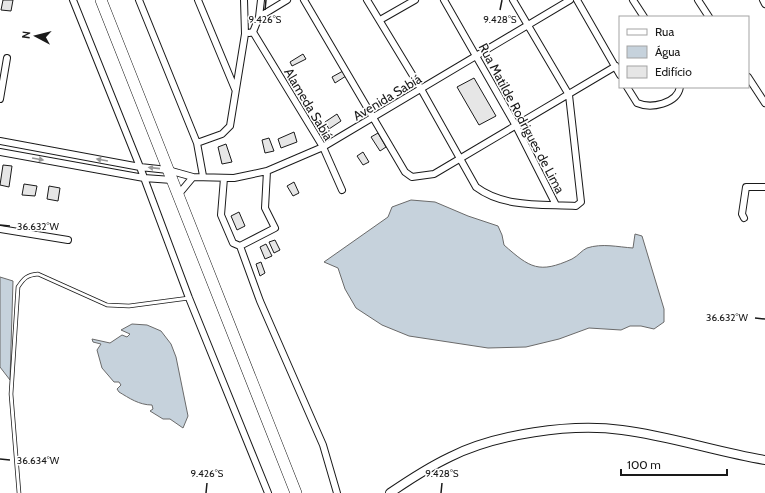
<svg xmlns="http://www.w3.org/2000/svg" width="765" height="493" font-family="Cabin,sans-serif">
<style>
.water{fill:#c6d2dc;stroke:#6a6a6a}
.building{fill:#e6e6e6;stroke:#1a1a1a}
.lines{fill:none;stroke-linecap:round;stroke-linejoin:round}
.service-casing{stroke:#1a1a1a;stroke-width:4.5}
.minor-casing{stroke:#1a1a1a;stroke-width:8}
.tertiary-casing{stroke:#1a1a1a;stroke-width:10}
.trunk-casing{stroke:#1a1a1a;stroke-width:12}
.service{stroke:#fff;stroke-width:3}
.minor{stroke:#fff;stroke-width:6}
.tertiary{stroke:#fff;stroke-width:8}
.trunk{stroke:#fff;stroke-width:11}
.oneway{fill:#989898}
.ticks{fill:none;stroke:#1a1a1a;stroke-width:1.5}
.labels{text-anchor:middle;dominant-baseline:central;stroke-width:3;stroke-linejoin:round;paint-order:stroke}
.street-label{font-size:13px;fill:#1a1a1a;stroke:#fff}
.ticks-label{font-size:10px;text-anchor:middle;fill:#1a1a1a;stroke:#fff;stroke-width:3;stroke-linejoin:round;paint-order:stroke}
</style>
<rect width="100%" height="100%" fill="#fff"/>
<path class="water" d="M411 200 435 202 468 216 498 226 502 235 504 245C530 268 539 274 572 259 578 256 582 250 587 248 602 243 618 247 633 248L635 234 642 236 664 309V322L654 329 641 326H630L621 330 589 328 559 339 526 347 488 348 409 336 382 325 356 308 345 289 338 268 324 262 388 217 392 207Z
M0 277 13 281 10 380 0 367Z
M132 324 147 325 161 331 171 344 176 357 188 416 183 428 170 419H163L150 411 153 409 152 405C139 405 129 398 119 392L117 389 121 385 119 382H114L102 368 97 350 101 344 93 342 92 339 110 343 122 335 127 337 130 334 121 330Z"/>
<path class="building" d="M3 0H13L11 11 1 10Z
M303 54 306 59 292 66 290 62Z
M343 71 346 76 335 83 332 77Z
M474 78 496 116 479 125 457 87Z
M337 114 341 121 329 129 325 122Z
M294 132 297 142 281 148 278 139Z
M378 133 386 147 380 151 371 137Z
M269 138 274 151 265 153 262 140Z
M226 144 232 162 222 164 218 147Z
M363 152 369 162 363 165 357 156Z
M3 165 12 166 9 187 0 185Z
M294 182 299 193 293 196 287 186Z
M24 184 37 186 35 196 22 195Z
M49 186 60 188 58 201 47 199Z
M239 212 245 226 237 230 231 216Z
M275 240 280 250 274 253 269 242Z
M266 244 272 256 265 259 260 247Z
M261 262 265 273 260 276 256 264Z"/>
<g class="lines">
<g class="service-casing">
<path id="service" d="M19 493 11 394 18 287C24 278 27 275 38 274L107 305 129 306 189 298"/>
</g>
<g class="minor-casing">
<path id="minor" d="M73 0 140 167 189 298 268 493
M139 0 197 143 203 176
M198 0 235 89
M304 0 405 172 412 177 434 174 616 66
M367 0 421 89 476 187C504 208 542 204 576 206L581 202 569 95 513 0
M444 0 516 126 556 205
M577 0 620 75
M633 0 644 17
M698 0 709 17
M763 0 765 4
M259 17 287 0
M380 20 415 0
M253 32 323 147 342 190
M249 33 253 32 259 17 261 0
M748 77 765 103
M627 87 637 103C651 109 677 104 680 87
M0 99 7 58
M0 141 140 167 168 170 193 177
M197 143 222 134 230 126 245 34 244 0
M0 152 144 178 172 180
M224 178 221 215 233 243 240 246
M178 195 193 177 234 178 267 171 323 147 570 0
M744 218 742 214 746 187H765
M0 229 68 240
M240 246 260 301 323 445 337 493
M240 246 275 228 265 208 267 171"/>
</g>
<g class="tertiary-casing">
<path id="tertiary" d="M390 493C409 480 429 467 450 457 496 434 571 423 622 430 670 436 717 452 765 460"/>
</g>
<g class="trunk-casing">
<path id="trunk" d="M101 0 296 493"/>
</g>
<use href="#service" class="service"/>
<use href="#minor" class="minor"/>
<use href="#tertiary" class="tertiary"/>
<use href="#trunk" class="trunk"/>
</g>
<defs><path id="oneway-solid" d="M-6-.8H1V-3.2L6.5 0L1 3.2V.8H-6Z"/></defs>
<g class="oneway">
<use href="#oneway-solid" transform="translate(38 159) rotate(10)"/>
<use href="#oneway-solid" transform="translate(102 160) rotate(-170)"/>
<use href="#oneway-solid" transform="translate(154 168) rotate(-174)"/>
</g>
<path class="ticks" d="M265 10 266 0M500 10 502 0M0 225 10 226M755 318 765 319M0 459 10 460M206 493 207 483M441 493 442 483"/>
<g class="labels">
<g class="street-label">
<text transform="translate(387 97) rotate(-31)">Avenida Sabiá</text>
<text transform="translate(309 104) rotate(59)">Alameda Sabiá</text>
<text transform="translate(522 118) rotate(62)">Rua Matilde Rodrigues de Lima</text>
</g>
</g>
<g class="ticks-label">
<text x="265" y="23">9.426°S</text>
<text x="500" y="23">9.428°S</text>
<text x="38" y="230">36.632°W</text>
<text x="727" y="321">36.632°W</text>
<text x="38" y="464">36.634°W</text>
<text x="207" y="477">9.426°S</text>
<text x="442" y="477">9.428°S</text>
</g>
<rect x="619" y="16" width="130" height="72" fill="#ffffff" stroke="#a3a3a3"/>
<rect x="627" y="29" width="20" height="6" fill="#ffffff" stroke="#a3a3a3"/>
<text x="655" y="36" font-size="12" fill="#1a1a1a">Rua</text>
<rect x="627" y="46" width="20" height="12" fill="#c6d2dc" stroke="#a3a3a3"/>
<text x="655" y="56" font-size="12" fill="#1a1a1a">Água</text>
<rect x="627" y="66" width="20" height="12" fill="#e6e6e6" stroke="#a3a3a3"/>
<text x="655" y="76" font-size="12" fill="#1a1a1a">Edifício</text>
<g transform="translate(36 36) rotate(277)" stroke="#ffffff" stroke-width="3" paint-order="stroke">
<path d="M0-3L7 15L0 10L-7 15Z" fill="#1a1a1a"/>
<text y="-6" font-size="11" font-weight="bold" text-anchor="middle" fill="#1a1a1a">N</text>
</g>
<path d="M621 469v6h106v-6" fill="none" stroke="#1a1a1a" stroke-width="2"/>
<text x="627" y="469" font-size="12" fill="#1a1a1a" stroke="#ffffff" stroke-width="3" paint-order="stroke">100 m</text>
</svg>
